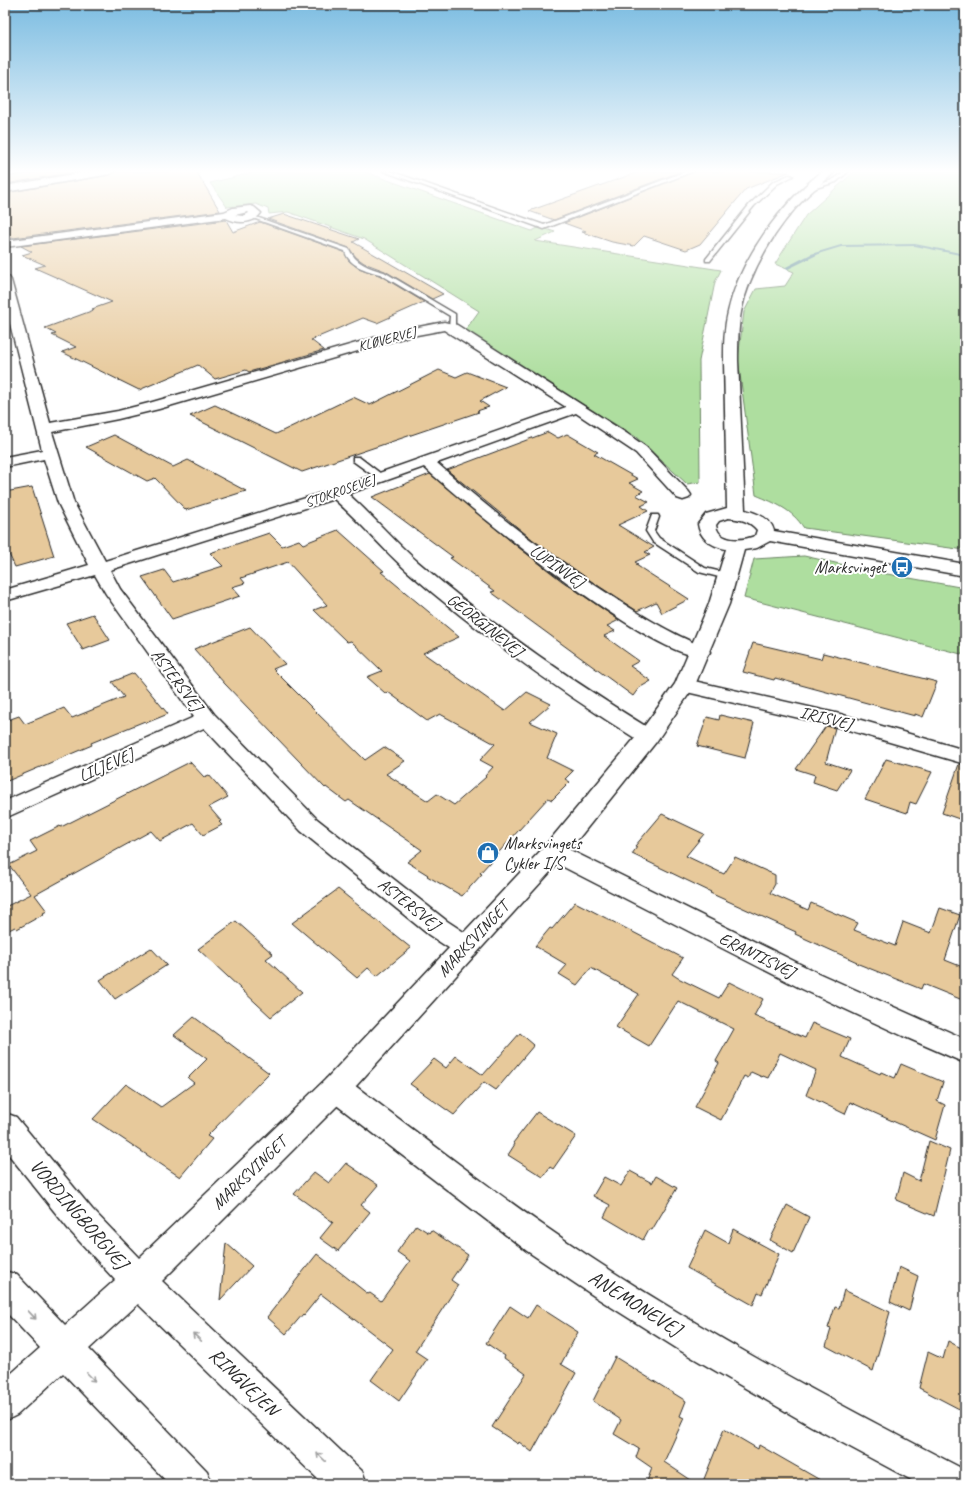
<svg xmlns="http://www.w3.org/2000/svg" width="970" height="1489" font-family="Caveat,sans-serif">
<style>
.green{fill:#aede9f;stroke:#6c8465}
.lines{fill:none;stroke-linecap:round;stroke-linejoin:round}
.stream{fill:#5a8992;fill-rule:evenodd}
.building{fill:#e7c99b;stroke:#2b2b2b}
.lane-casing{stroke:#2b2b2b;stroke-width:3}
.street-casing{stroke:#2b2b2b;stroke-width:3}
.secondary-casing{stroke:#2b2b2b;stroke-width:3}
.lane{fill:#fff;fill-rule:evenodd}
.street{fill:#fff;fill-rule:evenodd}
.secondary{fill:#fff;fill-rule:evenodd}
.oneway{stroke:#a0a0a0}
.labels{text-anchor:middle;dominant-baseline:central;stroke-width:4;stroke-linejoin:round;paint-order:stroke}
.far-street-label{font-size:14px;fill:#2b2b2b;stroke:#fff}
.street-label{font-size:17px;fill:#2b2b2b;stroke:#fff}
.poi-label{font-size:17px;fill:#2b2b2b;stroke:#fff;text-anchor:end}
.near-street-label{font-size:20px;fill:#2b2b2b;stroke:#fff}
</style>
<rect width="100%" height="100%" fill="#fff"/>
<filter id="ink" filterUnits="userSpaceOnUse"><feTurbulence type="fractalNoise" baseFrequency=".025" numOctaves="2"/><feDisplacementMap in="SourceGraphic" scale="8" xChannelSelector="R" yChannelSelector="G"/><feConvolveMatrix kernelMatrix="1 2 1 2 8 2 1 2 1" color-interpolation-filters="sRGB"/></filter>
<g filter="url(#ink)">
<path class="green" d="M260 171H362L532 231 540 227 555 232 535 241 721 270 715 282 699 361 700 482 687 484 636 437 464 332 479 311 364 239 288 212 269 214 268 209 256 204 227 207 210 183Z
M855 171H965V550L804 528C791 509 777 504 756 495L738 359 744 312 756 289 785 286 794 272 775 264 806 215Z
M804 556 876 572 965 588V655L744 598 754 559Z"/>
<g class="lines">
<path class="stream" d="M915 244 965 254V256L915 246 841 247 821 253 788 269 784 268 811 254 841 245Z"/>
</g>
<path class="building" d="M42 171H81L5 184V177Z
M116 171H196L220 211 5 239V193L110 175Z
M641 171H682L554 220 529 211Z
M695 171 789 172 746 189 700 244 686 250 644 236 634 246 612 242 582 232 586 231 564 223Z
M284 214 359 239 353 242 443 294 432 299 385 271 364 263 356 257 349 248 268 219Z
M226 220 233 232 260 222 344 252 349 261 358 268 379 275 424 302 377 323 363 318 311 340 324 350 249 372 246 370 215 379 198 365 139 390 62 352 76 347 52 335 56 334 45 328 94 310 92 309 112 302 35 268 45 265 22 255 32 252 21 246Z
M439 370 456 377 467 372 506 387 480 401 489 407 477 411 479 412 302 472 190 416 215 405 276 434 353 397 370 405Z
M548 432 558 438 567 434 598 452 594 454 638 479 629 483 643 491 636 495 649 502 641 506 648 511 618 525 654 547 645 552 650 555 635 562 638 564 636 565 689 599 662 613 656 602 637 611 594 583 533 540 447 470Z
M114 435 173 467 188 460 246 491 186 510 155 478 147 481 86 447Z
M430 474 518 547 562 581 619 620 607 626 615 631 604 636 639 661 630 666 651 681 639 688 633 696 491 592 495 591 450 558 453 557 372 497Z
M32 487 54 556 15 567 5 546V492Z
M338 530 384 571 381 572 459 637 423 653 505 711 527 692 551 704 530 722 557 734 547 758 573 771 565 779 570 782 552 800 548 798 480 873 482 874 462 896 427 876 428 875 407 862 422 850 349 800 346 802 326 787 325 788 225 684 194 649 250 627 285 664 273 669 315 711 365 760 384 747 405 761 386 774 428 801 437 794 454 805 486 777 485 776 493 767 480 760 495 744 440 714 427 721 388 692 385 693 367 677 382 671 351 641 347 642 314 610 327 605 288 562 241 578 245 583 232 587 240 596 172 619 142 577 164 570 173 582 223 566 210 553 269 533 282 546 299 540 303 544Z
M93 614 110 640 83 650 66 623Z
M753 643 821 659 823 653 937 682 923 717 915 714V716L775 678 774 680 743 672Z
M134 673 168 714 146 723 145 721 91 743 92 745 5 782V721L19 716 25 724 64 708 72 718 124 697 112 682Z
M720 715 754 723 745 758 697 746 707 717 719 720Z
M826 726 835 728 826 762 850 770 837 790 813 782 815 775 796 769Z
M886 759 932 772 916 804 910 802 907 813 865 799Z
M190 762 204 777 209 775 228 797 209 807 221 821 219 822 222 825 203 835 193 823 160 841 151 831 35 895 47 911 43 913 44 914 17 929 15 927 5 932V907L31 894 9 865 37 851 30 841 60 826 61 827Z
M959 764 965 765V821L942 813Z
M662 814 704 834 686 856 724 874 735 857 775 875V884L770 893 808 910 811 903 858 923 854 930 895 946 903 922 931 933 940 908 960 915 945 960 965 968V1001L923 984 921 989 856 963 857 962 795 934 796 932 710 893 711 892 632 854 637 847 635 846Z
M338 889 411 948 377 976 368 968 357 978 292 923Z
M575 902 683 958 672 974 678 978 719 998 729 982 763 999 754 1016 805 1038 812 1023 850 1039 842 1057 880 1074 881 1072 895 1078 901 1064 943 1082 937 1101 945 1105 935 1140 850 1102 845 1114 806 1095 816 1070 780 1053 768 1078 763 1076 762 1077 751 1072 748 1078 744 1076 721 1120 695 1107 719 1063 716 1061 734 1029 678 1001 649 1046 616 1027 639 994 591 968 577 985 559 974 567 965 535 946 550 928 552 929Z
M236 921 273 954 266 959 302 992 271 1017 198 949Z
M151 948 167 965 115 999 100 980Z
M194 1017 269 1073 207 1136 212 1139 180 1177 93 1119 126 1084 161 1107 194 1083 188 1078 207 1059 174 1035Z
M520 1033 534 1045 496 1090 484 1082 454 1115 410 1084 434 1059 446 1068 456 1056 483 1075Z
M537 1112 576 1136 553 1169 550 1167 543 1177 508 1155 515 1144 513 1143Z
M929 1141 950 1150 934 1216 896 1200 903 1173 919 1181Z
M346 1163 378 1185 361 1205 370 1212 338 1251 320 1238 333 1222 294 1194 314 1172 329 1183Z
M630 1171 652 1183 656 1176 677 1188 652 1230 649 1229 643 1240 604 1217 610 1205 593 1196 604 1177 621 1186Z
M787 1205 809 1217 793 1253 770 1240Z
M416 1225 429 1233 431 1230 468 1255 451 1280 458 1285 415 1351 427 1359 399 1401 371 1380 393 1349 321 1294 304 1315 303 1314 286 1334 267 1317 317 1254 368 1294 370 1293 381 1301 410 1261 397 1252Z
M733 1229 779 1254 762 1294 758 1292 753 1305 687 1268 705 1230 728 1243Z
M226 1243 252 1266 220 1300Z
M899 1267 918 1276 909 1311 890 1302Z
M844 1290 890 1312 873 1371 826 1346 831 1329 828 1328 835 1307 839 1308Z
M536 1305 578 1332 561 1364 576 1373 532 1452 519 1442 518 1444 492 1427 526 1374 504 1358 505 1356 486 1343 510 1306 528 1318Z
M948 1341 965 1350V1412L919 1388 928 1352 943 1359Z
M615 1357 686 1401 680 1416 684 1418 664 1462 697 1484H646L652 1468 636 1457 639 1449 614 1434 621 1420 593 1401Z
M724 1429 758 1449 759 1445 827 1484H702Z"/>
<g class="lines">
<g class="lane-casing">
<path id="lane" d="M383 171H390L544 225 687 171H694L544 229Z
M844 171H849L836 182 809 190 807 189 832 180Z
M789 175 793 176 777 184 754 206 710 261H706V259L750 204 773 182Z
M250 215 349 249C355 263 369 268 384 272L455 314V328L452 330 449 328 450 316 380 274C367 271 348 265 345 251L250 217Z
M353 457H359L385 477 381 479H378L353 461Z
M652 515H658L659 517 654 531 659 538 705 568 730 574 731 576 730 578 727 579 699 572 653 542 646 531Z"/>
</g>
<g class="street-casing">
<path id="street" d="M91 171H115L110 174 5 192V186Z
M250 206 254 207 261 213C253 224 238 224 226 218L5 247V241L224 212 233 208ZM248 212 249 213 243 216 235 215Z
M5 276 9 277 11 280 50 423 118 411 149 403 398 331 444 322 457 325 626 433 646 447 689 492 691 495 689 498 683 500 677 498 636 453 576 413 437 463C486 507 538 547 593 584 630 608 665 632 707 648L710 652 707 656C662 668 463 503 424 467L348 494C373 516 394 541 418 562 492 626 572 681 655 732L658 737 655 742 648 744 641 742C558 690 479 634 406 570 381 547 359 521 334 499L110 570 120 589 214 714 317 819 447 921 476 940 479 947 476 954 467 957 458 954 429 935 301 831 204 728 5 818V801L194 717 106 594 95 575 5 601V590L89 565 58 503 44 459 5 467V457L42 450 5 304ZM444 330 566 407 331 490 105 561 74 503 52 432 118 419 159 409 406 337Z
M685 679 840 714 965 750V764L838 727 678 690 675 685 678 680Z
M554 843 562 846 818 973 965 1039V1063L903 1036 800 988 546 858 542 852 546 846Z
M336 1076 346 1079C425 1138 502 1199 584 1253 706 1334 835 1403 965 1470V1484H919L811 1426 681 1351 597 1298 527 1251 326 1097 322 1088 326 1079Z"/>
</g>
<g class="secondary-casing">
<path id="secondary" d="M823 171H835C827 181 814 188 805 198 777 226 749 271 741 312 738 328 738 344 738 361L745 510C757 513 771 518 774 531L965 564V576L770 541 757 548 744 550 729 604 695 685 656 742 563 858 346 1097 162 1281 362 1471 367 1484H323L138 1304 89 1349 207 1471 212 1484H169L63 1373 17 1415 5 1421V1379L40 1348 5 1311V1271L17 1275 65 1325 115 1280 70 1231 5 1150V1113L16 1117 92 1209 139 1258 326 1079 545 846 640 732 675 684 709 604 726 549C712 546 700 539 698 524L706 514 727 508 724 361C724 344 724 328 728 312 739 260 782 202 823 171ZM728 518C740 519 750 521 757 530L755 536C743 541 718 543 716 525L719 521Z"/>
</g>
<use href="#lane" class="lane"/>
<use href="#street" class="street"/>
<use href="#secondary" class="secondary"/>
</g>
<defs><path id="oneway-shaft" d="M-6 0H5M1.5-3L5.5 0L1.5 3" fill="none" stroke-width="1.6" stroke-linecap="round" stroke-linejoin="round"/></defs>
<g class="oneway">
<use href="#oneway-shaft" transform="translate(32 1315) rotate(47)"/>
<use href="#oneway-shaft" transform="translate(197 1337) rotate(-137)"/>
<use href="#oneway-shaft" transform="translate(91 1377) rotate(45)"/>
<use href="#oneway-shaft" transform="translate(321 1457) rotate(-136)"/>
</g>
</g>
<linearGradient id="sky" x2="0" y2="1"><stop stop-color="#7bbce1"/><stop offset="0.45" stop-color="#fff"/><stop offset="1" stop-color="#fff" stop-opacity="0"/></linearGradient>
<rect width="970" height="380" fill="url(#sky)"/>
<defs>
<g id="bus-disc" transform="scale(1.15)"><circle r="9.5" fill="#1f6fb2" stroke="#fff"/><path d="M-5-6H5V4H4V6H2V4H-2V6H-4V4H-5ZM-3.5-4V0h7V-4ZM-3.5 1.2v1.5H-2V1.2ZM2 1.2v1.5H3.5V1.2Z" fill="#fff"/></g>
<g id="shop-disc" transform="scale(1.15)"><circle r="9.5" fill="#1f6fb2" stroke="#fff"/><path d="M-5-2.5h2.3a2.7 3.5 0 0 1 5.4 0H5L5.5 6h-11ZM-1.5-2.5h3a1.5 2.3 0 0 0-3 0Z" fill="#fff"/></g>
</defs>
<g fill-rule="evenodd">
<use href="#bus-disc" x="902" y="567"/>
<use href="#shop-disc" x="488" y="853"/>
</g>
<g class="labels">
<g class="far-street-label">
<text transform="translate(387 339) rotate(-15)">KLØVERVEJ</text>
<text transform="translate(340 491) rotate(-19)">STOKROSEVEJ</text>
</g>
<g class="street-label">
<text transform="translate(557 566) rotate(35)">LUPINVEJ</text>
<text transform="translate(485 625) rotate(38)">GEORGINEVEJ</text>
<text transform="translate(177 680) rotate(53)">ASTERSVEJ</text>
<text transform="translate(826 718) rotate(14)">IRISVEJ</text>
<text transform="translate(106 765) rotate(-24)">LILJEVEJ</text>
<text transform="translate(409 904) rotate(38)">ASTERSVEJ</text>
<text transform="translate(473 939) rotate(-47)">MARKSVINGET</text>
<text transform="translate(757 955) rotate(26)">ERANTISVEJ</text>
<text transform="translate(249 1173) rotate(-44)">MARKSVINGET</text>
</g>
<g class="poi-label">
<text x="886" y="567">Marksvinget</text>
<text x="504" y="843" text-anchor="start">Marksvingets<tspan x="504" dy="20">Cykler I/S</tspan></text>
</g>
<g class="near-street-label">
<text transform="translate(79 1214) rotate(49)">VORDINGBORGVEJ</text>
<text transform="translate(635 1303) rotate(32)">ANEMONEVEJ</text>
<text transform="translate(244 1382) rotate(44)">RINGVEJEN</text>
</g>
</g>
<rect width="970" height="1489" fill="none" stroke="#fff" stroke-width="20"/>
<rect x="10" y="10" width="950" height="1469" fill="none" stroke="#2b2b2b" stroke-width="1.5" filter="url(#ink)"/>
</svg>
